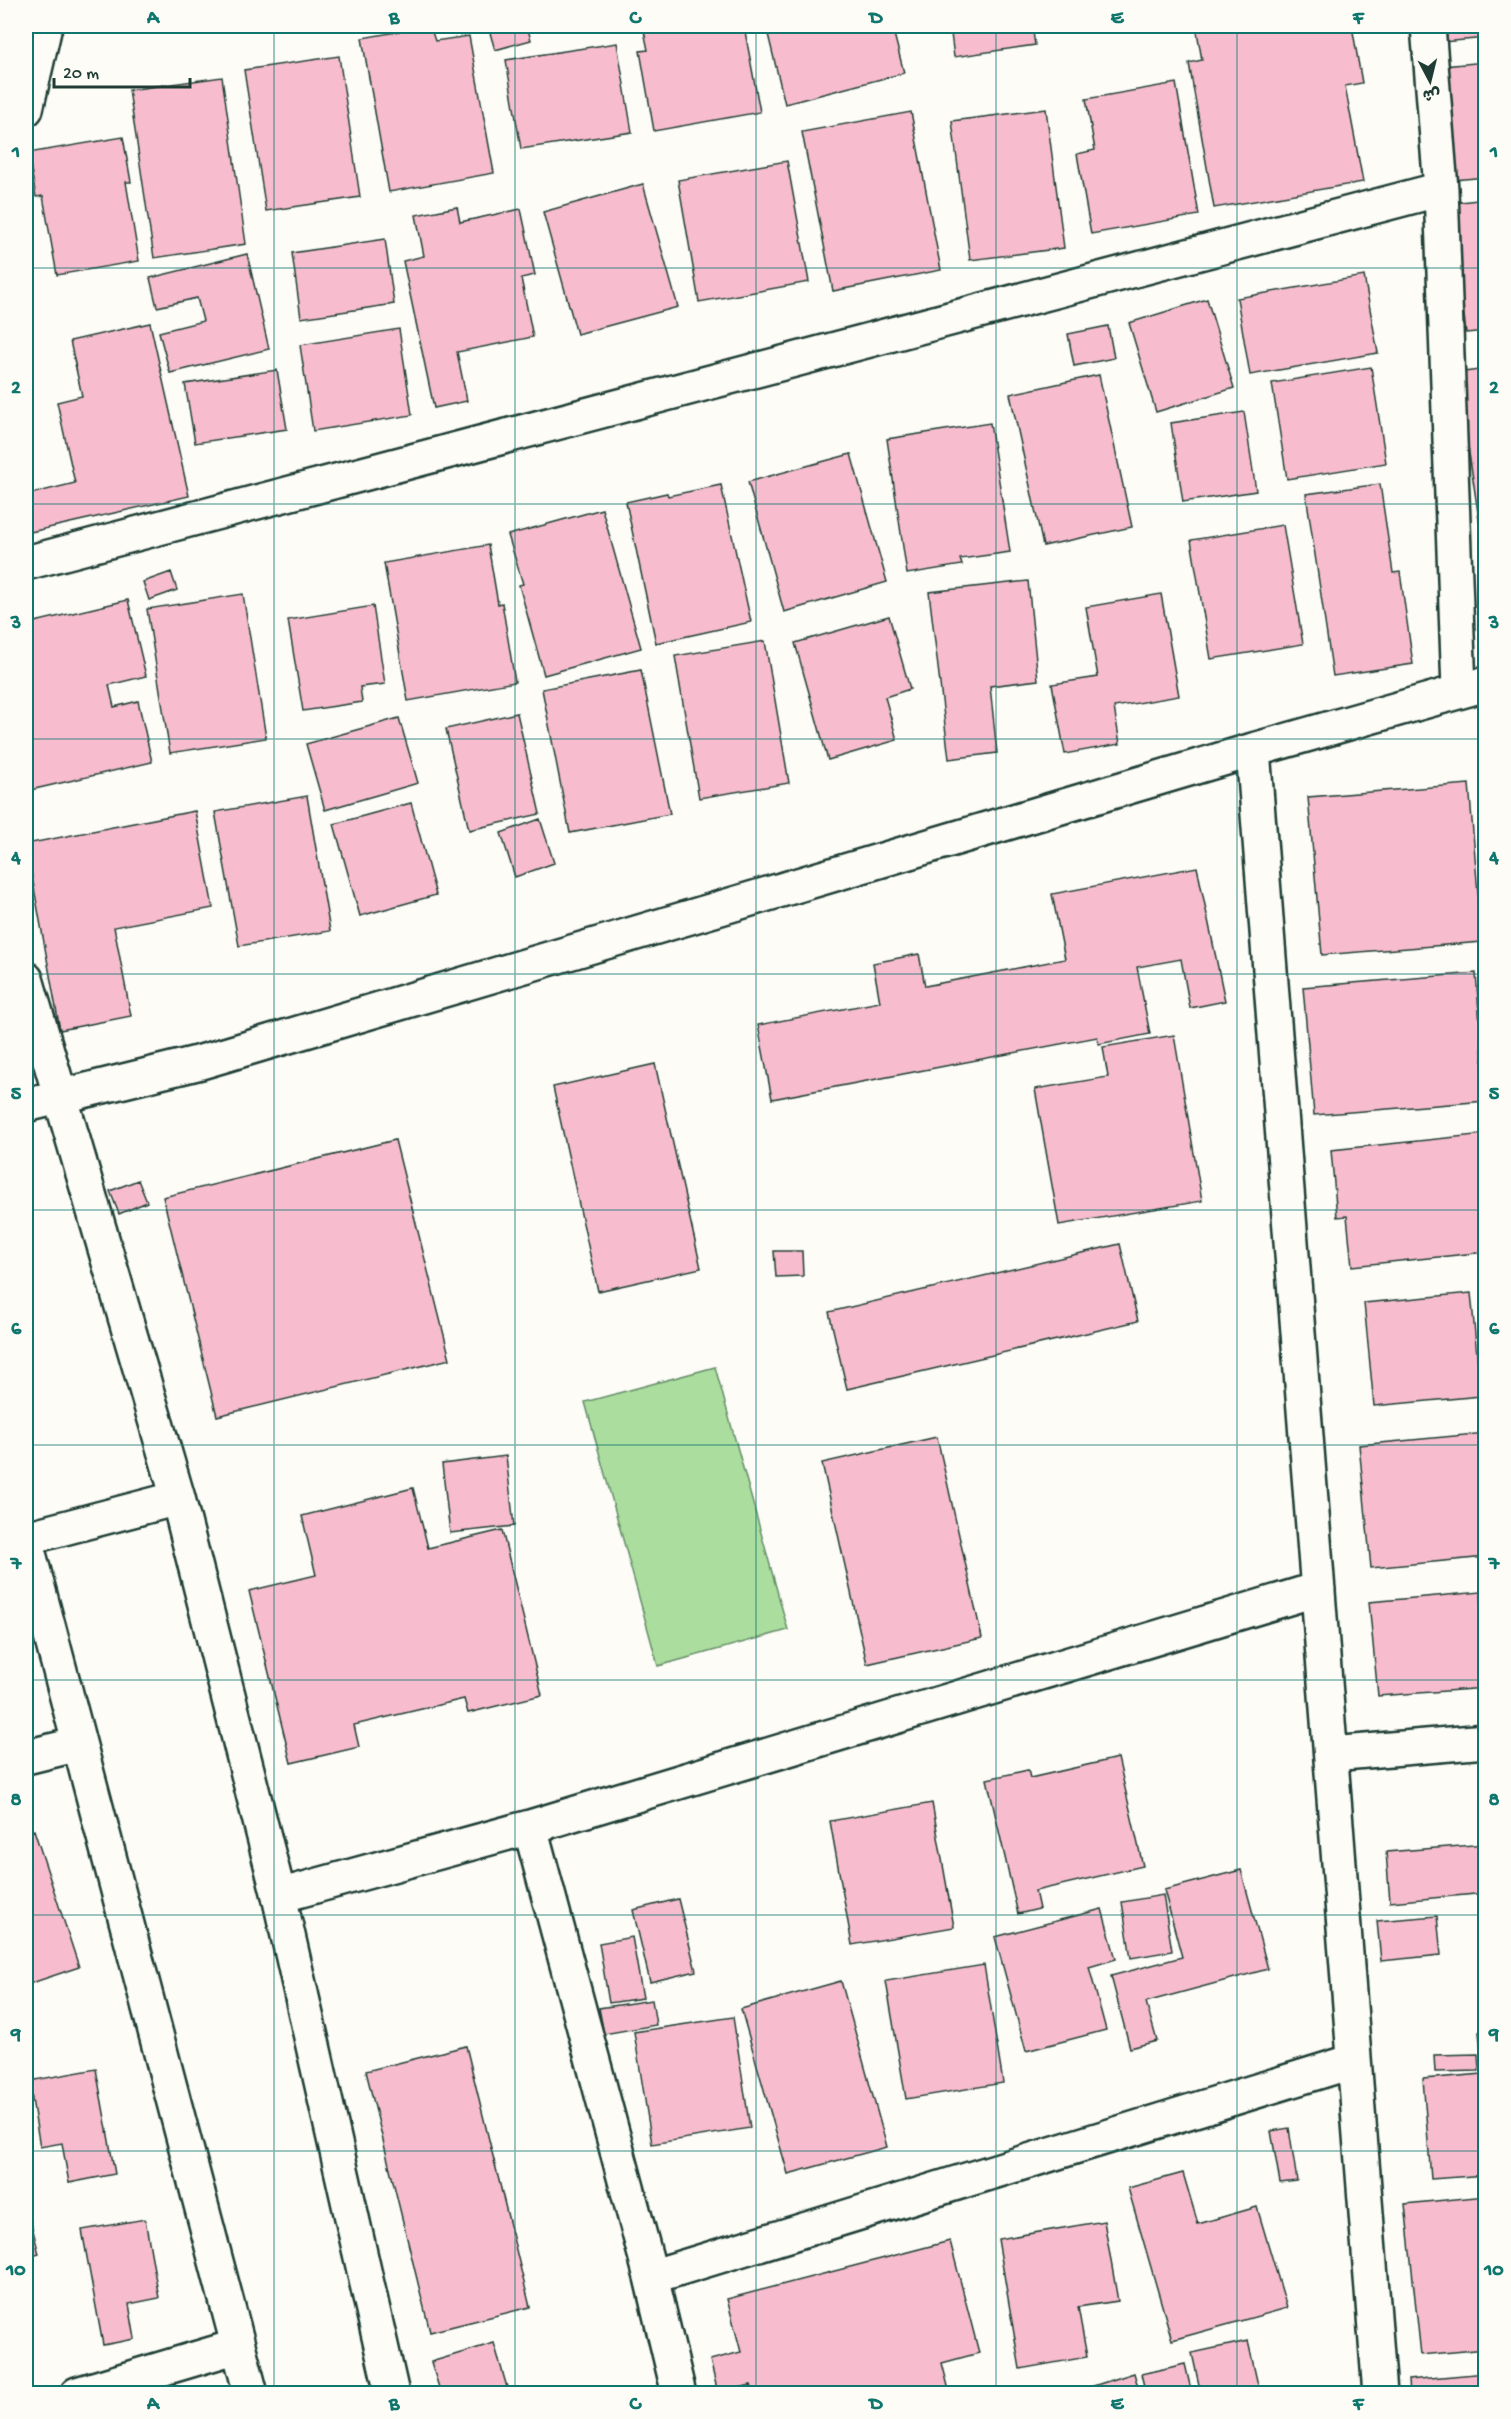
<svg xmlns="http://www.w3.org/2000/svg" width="1511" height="2419" font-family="'Gochi Hand','Playpen Sans Arabic',sans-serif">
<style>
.green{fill:#abdd9e;stroke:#658d69;stroke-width:1.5}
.building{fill:#f7bdcf;stroke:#1f3d34;stroke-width:1.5}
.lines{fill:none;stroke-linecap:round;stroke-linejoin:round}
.minor-casing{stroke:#1f3d34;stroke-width:38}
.minor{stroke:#fdfcf7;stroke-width:33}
.grid{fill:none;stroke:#0f766e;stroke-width:1.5;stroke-opacity:0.55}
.neatline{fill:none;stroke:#0f766e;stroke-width:2}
.grid-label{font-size:20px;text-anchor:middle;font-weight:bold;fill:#0f766e}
</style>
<rect width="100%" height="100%" fill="#fdfcf7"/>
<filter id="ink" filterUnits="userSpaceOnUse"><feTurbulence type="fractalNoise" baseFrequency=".0167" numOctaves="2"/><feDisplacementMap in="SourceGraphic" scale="12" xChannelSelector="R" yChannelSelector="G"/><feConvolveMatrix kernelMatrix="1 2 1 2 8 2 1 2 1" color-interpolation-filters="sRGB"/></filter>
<g filter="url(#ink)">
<path class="green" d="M715 1367 788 1630 658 1666 585 1402Z"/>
<path class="building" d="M430 26 435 41 469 36 494 173 389 192 362 38Z
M488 26H527L531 40 495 50Z
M643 26H744L760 112 654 131 640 51 648 50Z
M766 26H892L904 73 785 104Z
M950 26H1032L1035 45 954 57Z
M1196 26H1352L1362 83 1345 86 1363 182 1214 208 1189 63 1202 60Z
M1442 26H1486V38L1443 42Z
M617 43 632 132 521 149 506 60Z
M339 56 360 197 266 211 244 70Z
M1486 62V177L1454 180 1443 66Z
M222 77 246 244 154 258 129 90Z
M1176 83 1199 215 1091 234 1077 154 1095 150 1086 99Z
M1046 109 1064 248 970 260 952 121Z
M911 112 941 270 833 291 802 132Z
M123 137 131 182H126L139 261 57 275 43 196 36 197 28 153Z
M787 161 809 282 699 302 678 180Z
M643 184 678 307 577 334 543 212Z
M1486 199V331L1466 333 1452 203Z
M457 207 460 222 521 209 535 275 521 278 533 337 457 352 467 401 434 408 403 261 424 256 416 215Z
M385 239 394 304 301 318 292 253Z
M247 254 269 349 170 373 159 332 203 321 197 298 157 307 150 278Z
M1364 276 1378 353 1250 375 1237 298Z
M1207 299 1234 388 1156 412 1129 323Z
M150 323 189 496 26 533V495L75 483 57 402 82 396 70 341Z
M1108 326 1114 358 1074 366 1068 334Z
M399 329 412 415 313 431 300 345Z
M1371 367 1386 463 1287 479 1272 383Z
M1486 369V566L1457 373Z
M277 370 287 429 195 443 185 384Z
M1099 375 1132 527 1043 546 1010 394Z
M1244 412 1256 491 1183 502 1171 423Z
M990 423 1010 552 960 559 962 565 907 574 887 439Z
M851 454 887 582 784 612 748 482Z
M1380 484 1393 573 1400 572 1413 664 1333 676 1306 494Z
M721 485 751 622 656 643 626 502 667 493 668 496Z
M602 509 641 648 544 675 519 585 523 584 508 535Z
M1283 525 1303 644 1211 659 1191 540Z
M488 545 498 604 502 603 515 682 408 701 384 563Z
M171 572 177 590 149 600 143 582Z
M1028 581 1038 680 990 686 997 753 949 759 929 592Z
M243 594 266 738 170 753 147 609Z
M1161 594 1179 696 1114 707 1120 744 1065 754 1052 684 1098 677 1086 607Z
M128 600 146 676 109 685 114 707 138 701 152 762 26 791V624Z
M373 606 385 684 360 687 362 702 303 711 288 620Z
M889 616 910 689 885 697 897 740 828 760 795 643Z
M765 641 789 783 699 798 675 656Z
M641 670 670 814 570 833 542 689Z
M517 713 540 814 469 830 446 729Z
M399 718 418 783 325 810 306 744Z
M1469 784 1482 942 1322 955 1308 797Z
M307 796 330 931 239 946 215 812Z
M411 803 436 895 360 916 334 824Z
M195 811 213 908 114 927 131 1016 60 1030 26 844Z
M540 819 554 863 515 877 501 833Z
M1197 867 1225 1001 1190 1008 1181 959 1137 967 1150 1034 1099 1044 1097 1037 772 1099 758 1025 880 1002 873 963 919 954 925 986 1065 959 1052 894Z
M1476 973 1486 1101 1314 1115 1303 987Z
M1174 1035 1202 1201 1059 1225 1035 1089 1108 1077 1103 1047Z
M655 1064 701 1268 598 1291 553 1087Z
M1485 1134 1486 1252 1352 1266 1347 1216 1337 1217 1331 1150Z
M395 1140 450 1359 217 1416 163 1197Z
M138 1180 147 1202 119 1214 110 1191Z
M1120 1244 1138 1321 847 1389 829 1312Z
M774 1251H802L803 1276 776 1277Z
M1471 1293 1481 1396 1374 1406 1364 1303Z
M1486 1433V1557L1371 1568 1359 1445Z
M937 1437 982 1638 867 1664 822 1463Z
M506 1456 514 1526 450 1533 442 1464Z
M413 1488 428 1548 502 1530 542 1695 468 1713 464 1699 354 1725 359 1747 291 1763 249 1591 316 1575 302 1516Z
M1481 1592 1486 1688 1378 1696 1369 1602Z
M1118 1758 1143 1866 1035 1891 1039 1909 1018 1914 987 1779 1028 1770 1030 1778Z
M932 1803 954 1927 852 1945 830 1821Z
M34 1830 79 1967 26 1985V1833Z
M1486 1844V1893L1390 1902 1386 1852Z
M1241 1870 1268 1969 1146 2002 1157 2041 1130 2048 1111 1976 1182 1957 1164 1890Z
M1163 1895 1172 1951 1131 1958 1122 1902Z
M678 1899 696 1971 650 1982 633 1910Z
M1102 1909 1116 1959 1089 1967 1106 2030 1026 2051 995 1937Z
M1437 1916 1441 1955 1381 1961 1377 1921Z
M632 1937 643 1998 609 2003 599 1943Z
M984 1965 1003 2083 906 2099 886 1981Z
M841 1981 887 2147 788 2174 741 2009Z
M652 2000 656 2025 604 2034 599 2008Z
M733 2017 750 2128 652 2144 634 2032Z
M1486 2031V2175L1431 2179 1423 2079 1483 2074 1479 2032Z
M466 2046 530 2307 430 2332 366 2071Z
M1478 2054 1479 2071 1435 2072 1434 2055Z
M96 2069 115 2174 69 2183 62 2143 40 2147 29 2081Z
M1289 2128 1297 2181 1280 2183 1271 2131Z
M1183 2173 1198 2224 1257 2207 1287 2308 1172 2340 1128 2188Z
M1486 2196V2349L1421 2355 1405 2204Z
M26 2203 39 2254 26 2258Z
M145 2219 159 2298 129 2304 135 2339 103 2345 82 2230Z
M1104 2221 1118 2301 1078 2307 1087 2357 1020 2369 998 2239Z
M950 2241 979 2353 942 2363 950 2394H754L751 2385 718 2393 710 2360 741 2352 727 2299Z
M1248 2341 1260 2394H1201L1192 2353Z
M494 2343 509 2394H441L431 2362Z
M1185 2364 1192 2394H1146L1141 2374Z
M1134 2373 1140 2394H1068Z
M1486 2373V2394H1409L1408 2380Z"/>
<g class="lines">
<g class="minor-casing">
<path id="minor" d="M1428 26 1441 189 1459 690
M26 109 45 26
M26 563 1441 189
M1253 750 1380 2394
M26 979 178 1498 279 1896 392 2394
M26 1105 201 1062 1253 750 1486 684
M26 1538 178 1498
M26 1542 251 2394
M1331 1754 1486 1741
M26 1757 79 1744
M530 1827 651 2277 679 2394
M279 1896 530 1827 1318 1589
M651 2277 1354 2061
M77 2394 238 2346"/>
</g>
<use href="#minor" class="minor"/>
</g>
</g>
<path class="grid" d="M274 26V2394M515 26V2394M756 26V2394M996 26V2394M1237 26V2394M26 268H1486M26 504H1486M26 739H1486M26 974H1486M26 1210H1486M26 1445H1486M26 1680H1486M26 1915H1486M26 2151H1486"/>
<rect width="1511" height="2419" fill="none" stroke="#fdfcf7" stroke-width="66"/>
<g transform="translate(1430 81) rotate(173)" stroke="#fdfcf7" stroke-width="4.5" paint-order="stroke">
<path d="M0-4.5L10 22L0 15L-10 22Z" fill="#1f3d34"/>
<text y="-9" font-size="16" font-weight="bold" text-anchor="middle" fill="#1f3d34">ش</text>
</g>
<path d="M54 78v9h136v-9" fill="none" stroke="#1f3d34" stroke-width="3"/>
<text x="63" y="78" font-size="18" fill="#1f3d34" stroke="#fdfcf7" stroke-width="4.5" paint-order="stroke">20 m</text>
<rect x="33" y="33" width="1445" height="2353" class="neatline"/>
<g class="grid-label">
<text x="153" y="23">A</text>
<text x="394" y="23">B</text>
<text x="635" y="23">C</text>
<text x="876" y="23">D</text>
<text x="1117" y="23">E</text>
<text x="1358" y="23">F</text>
<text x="16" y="157">1</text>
<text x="1494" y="157">1</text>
<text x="16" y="393">2</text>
<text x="1494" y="393">2</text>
<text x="16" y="628">3</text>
<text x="1494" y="628">3</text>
<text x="16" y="863">4</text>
<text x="1494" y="863">4</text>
<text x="16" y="1099">5</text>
<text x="1494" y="1099">5</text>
<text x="16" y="1334">6</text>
<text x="1494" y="1334">6</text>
<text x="16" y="1569">7</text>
<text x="1494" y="1569">7</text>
<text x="16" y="1805">8</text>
<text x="1494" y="1805">8</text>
<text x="16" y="2040">9</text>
<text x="1494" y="2040">9</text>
<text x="16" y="2275">10</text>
<text x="1494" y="2275">10</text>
<text x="153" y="2409">A</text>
<text x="394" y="2409">B</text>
<text x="635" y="2409">C</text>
<text x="876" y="2409">D</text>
<text x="1117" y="2409">E</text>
<text x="1358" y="2409">F</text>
</g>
</svg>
